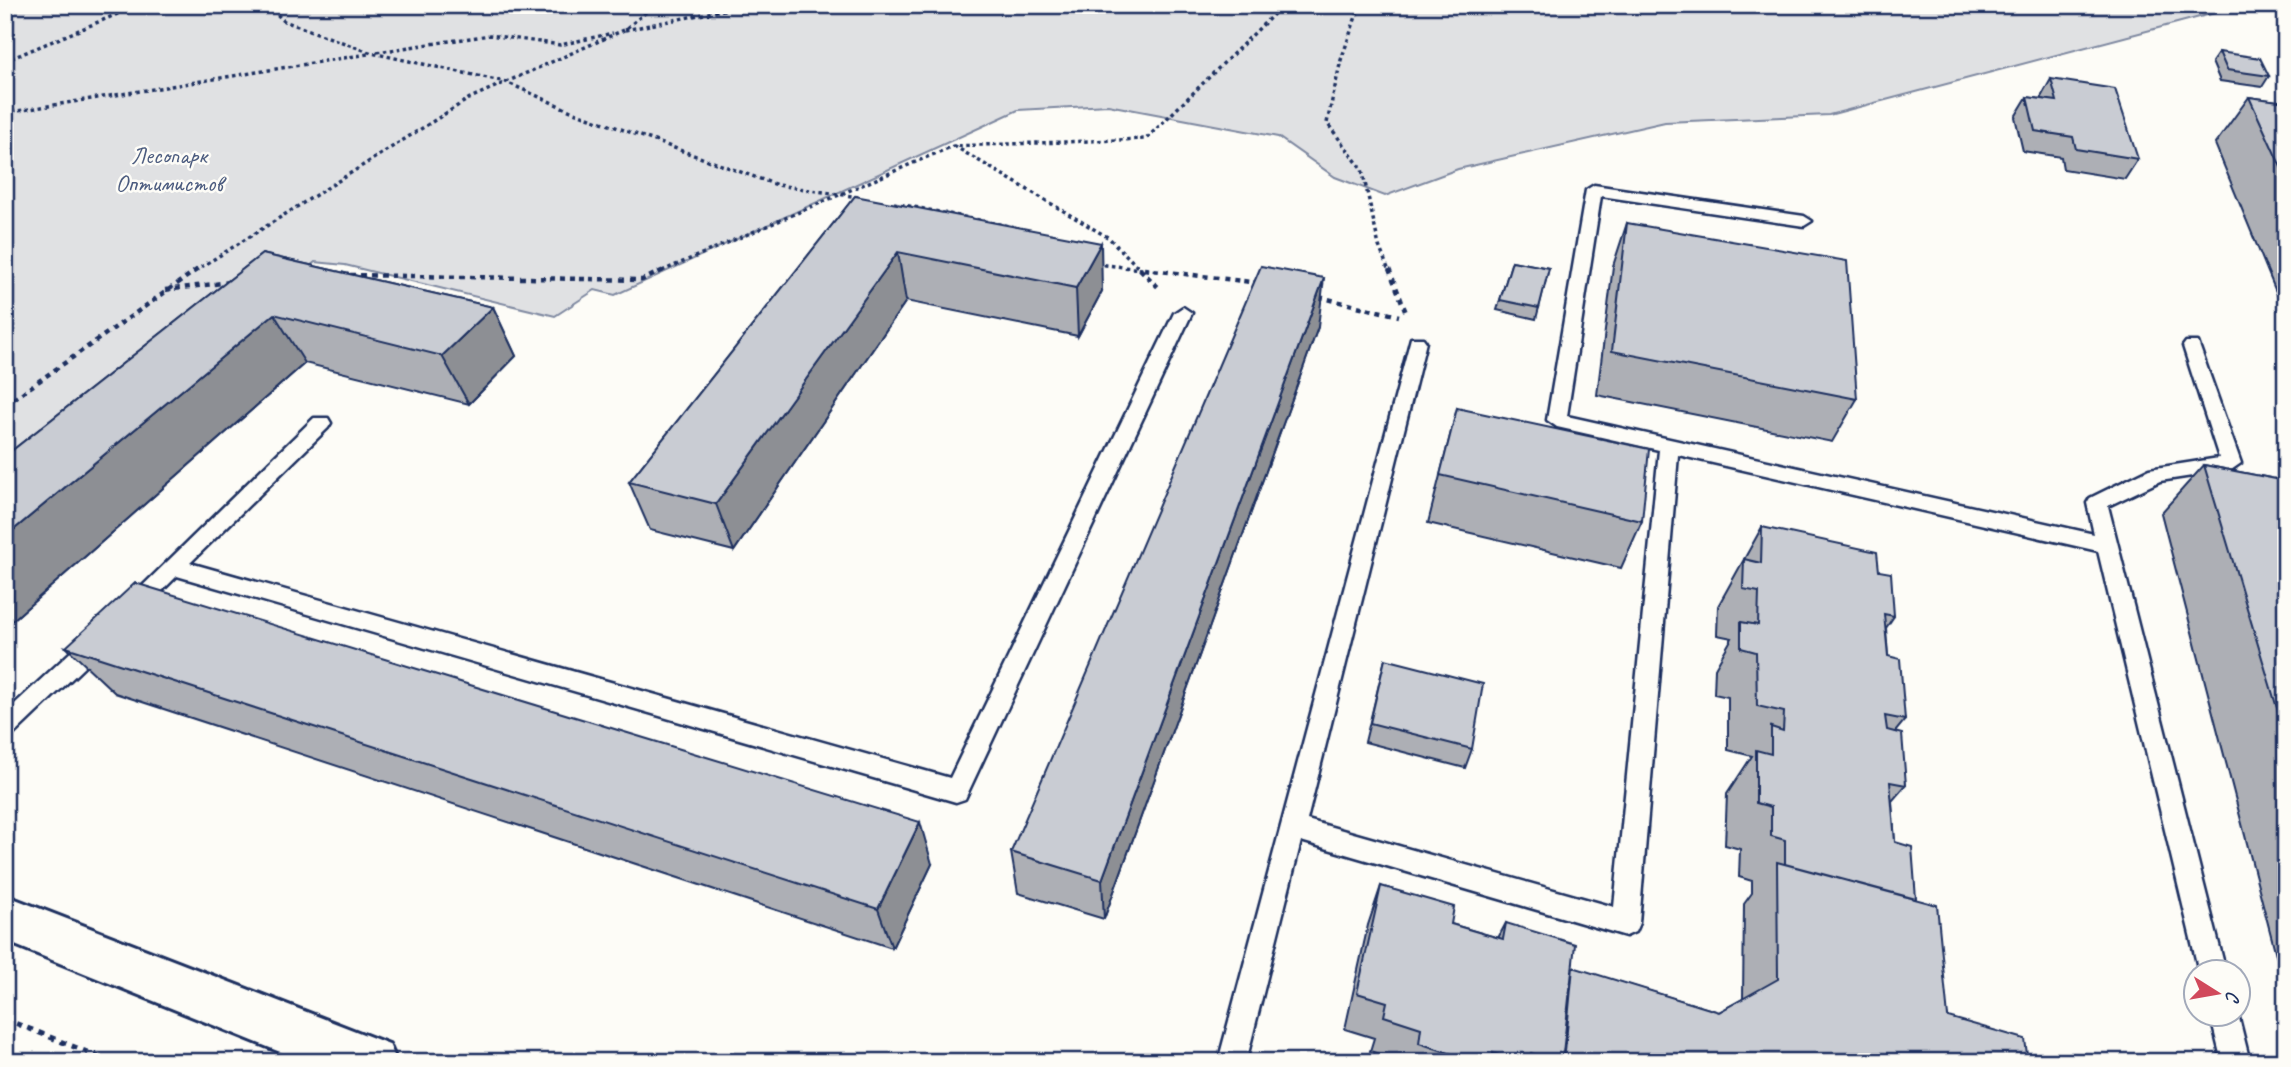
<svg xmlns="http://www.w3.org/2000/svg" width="2291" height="1067" font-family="Caveat,sans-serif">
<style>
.green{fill:#e0e1e3;stroke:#7e88a0;stroke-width:2}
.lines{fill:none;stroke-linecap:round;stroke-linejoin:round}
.service-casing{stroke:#1b2f5e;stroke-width:5}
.tertiary-casing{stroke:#1b2f5e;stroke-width:6}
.path-far2{stroke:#1b2f5e;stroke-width:3.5;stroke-dasharray:3.5 3.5;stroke-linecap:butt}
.path-far1{stroke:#1b2f5e;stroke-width:4.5;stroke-dasharray:5 5;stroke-linecap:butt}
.path{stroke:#1b2f5e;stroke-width:5;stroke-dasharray:6 6;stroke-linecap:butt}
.service{fill:#fdfcf7;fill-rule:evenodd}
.tertiary{fill:#fdfcf7;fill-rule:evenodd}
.wall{fill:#adafb5;stroke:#1b2f5e;stroke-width:2}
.shaded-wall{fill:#8d8f94;stroke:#1b2f5e;stroke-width:2}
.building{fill:#c9ccd3;stroke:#1b2f5e;stroke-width:2}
.labels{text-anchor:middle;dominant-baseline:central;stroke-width:5;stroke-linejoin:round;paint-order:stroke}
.far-park-label{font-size:24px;fill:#4c5c7f;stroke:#fdfcf7}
</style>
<rect width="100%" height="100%" fill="#fdfcf7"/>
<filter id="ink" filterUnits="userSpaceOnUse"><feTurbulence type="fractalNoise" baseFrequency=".0143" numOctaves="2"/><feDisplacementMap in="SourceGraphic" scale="14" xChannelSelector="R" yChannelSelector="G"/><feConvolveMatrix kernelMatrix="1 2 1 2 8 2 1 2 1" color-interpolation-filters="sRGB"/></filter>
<g filter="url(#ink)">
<path class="green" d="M5 5H2245L1829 115 1665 122 1458 169 1385 196 1335 177 1278 137 1108 105 1018 110 615 295 595 290 555 316 345 265 315 262 5 515Z"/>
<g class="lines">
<g class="service-casing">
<path id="service" d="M1594 185 1804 216 1812 221 1804 226 1601 196 1567 416 2094 534 2087 503 2090 498 2149 469 2219 458 2183 346 2186 342H2198L2241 463 2231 470 2160 481 2108 506 2226 972H2199L2098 551 1678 455 1639 923 1635 932 1626 936 1301 841 1246 1062H1218L1411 338H1423L1426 342 1307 820 1614 907 1659 450 1557 427 1547 420 1586 190Z
M1183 307 1192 313 965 799 956 802 177 576 139 614 131 617 123 614 120 608 314 418H328L331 423 328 428 190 563 950 778 1174 313Z
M98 631 106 634 109 640 106 646 13 735 5 738V713L90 634Z
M2210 1014H2238L2250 1062H2222Z"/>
</g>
<g class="tertiary-casing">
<path id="tertiary" d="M5 895 389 1044 397 1062H305L5 941Z"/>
</g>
<path class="path-far2" d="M267 5 284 21 372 53 506 82 571 111 777 185 858 197
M1360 5 1341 60 1327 123 1362 169 1379 246 1389 271
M625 30 748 5
M377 52 490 35 560 45 613 33
M5 61 139 5
M5 113 368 54
M954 146 1109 238 1142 271
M894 203 1019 228
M1097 264 1159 271
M195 271 470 98 624 30 655 5
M662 271 953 146 1146 139 1283 5"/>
<path class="path-far1" d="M1140 269 1161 290
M1144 269 1259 283
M1389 269 1407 315
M350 275 642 280 666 269
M165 290 230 282
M1319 297 1399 316
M5 405 198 269"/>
<path class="path" d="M5 1019 112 1062"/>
<use href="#service" class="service"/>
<use href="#tertiary" class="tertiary"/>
</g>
<path class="wall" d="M2219 52 2269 76 2262 87 2220 81 2212 62Z
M2051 79 2138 159 2125 179 2063 169 2061 157 2023 151 2015 117 2027 97 2040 99Z
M2249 97 2286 102V316L2215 144Z
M855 196 1102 291 1078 336 906 301 734 551 650 530 629 482Z
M1627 223 1857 399 1832 442 1597 395 1613 266Z
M262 254 493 307 516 356 469 404 305 363 5 627V456Z
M1512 261 1549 268 1536 319 1497 310Z
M1318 327 1104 919 1018 893 1011 852Z
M1457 408 1642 521 1621 568 1428 523Z
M2204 465 2286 481V993L2161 513Z
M1762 527 1879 571 1894 616 1886 628 1888 656 1905 720 1895 732 1906 785 1892 801 1895 842 1916 899 1948 1017 2028 1062H1402L1370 1051 1374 1038 1345 1029 1368 925 1381 886 1451 924 1498 938 1506 923 1573 968 1719 1012 1743 999 1744 904 1752 893V881L1739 877 1740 849 1725 845 1727 794 1752 756 1728 750V697L1714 694 1715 668 1732 638 1717 635 1718 606Z
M66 647 932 864 892 948 115 693Z
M1385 659 1472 749 1465 768 1365 742Z"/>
<path class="shaded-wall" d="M1101 243 1102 291 1078 336 1076 288Z
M898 252 906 301 734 551 716 504Z
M1324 278 1318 327 1104 919 1102 880Z
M493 307 516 356 469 404 442 356Z
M274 314 305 363 5 627V537Z
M920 822 932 864 892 948 878 909Z"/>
<path class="building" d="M2219 52 2260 58 2269 76 2227 70Z
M2051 79 2115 89 2138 159 2076 149 2073 137 2035 131 2027 97 2057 101Z
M2249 97 2286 102V178Z
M855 196 1101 243 1076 288 898 252 716 504 629 482Z
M1627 223 1847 261 1857 399 1612 351Z
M262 254 493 307 442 356 274 314 5 537V456Z
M1512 261 1549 268 1539 308 1500 300Z
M1261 266 1324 278 1102 880 1011 852Z
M1457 408 1649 449 1642 521 1440 475Z
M2204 465 2286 481V738Z
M1762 527 1877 552 1879 571 1891 573 1894 616 1884 614 1888 656 1900 659 1905 720 1885 716 1887 730 1902 734 1906 785 1890 782 1895 842 1912 847 1916 899 1785 864V840L1771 836V807L1756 803V750L1771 754V727L1783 731 1784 712 1757 706 1756 652 1741 648V622L1758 625 1759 592 1743 589 1744 559 1761 563Z
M135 583 920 822 878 909 66 647Z
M1385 659 1483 684 1472 749 1370 723Z
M1777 862 1937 905 1948 1017 2025 1039 2028 1062H1564L1573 967 1719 1012 1778 979Z
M1381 886 1454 907 1451 924 1478 932 1503 939 1506 923 1575 944 1562 1062H1559L1531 1053 1530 1062H1522L1493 1053 1492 1062H1476L1419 1043 1421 1028 1384 1016 1387 1002 1357 993Z"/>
</g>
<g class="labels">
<g class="far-park-label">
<text x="169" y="155">Лесопарк<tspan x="169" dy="28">Оптимистов</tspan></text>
</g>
</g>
<rect width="2291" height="1067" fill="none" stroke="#fdfcf7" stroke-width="28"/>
<rect x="14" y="14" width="2263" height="1039" fill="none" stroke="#1b2f5e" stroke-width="2.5" filter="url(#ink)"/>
<g transform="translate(2217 993) rotate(101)"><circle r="33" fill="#fdfcf7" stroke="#a3aaba" stroke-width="2"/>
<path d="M0-5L12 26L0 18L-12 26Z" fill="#d1495b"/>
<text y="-10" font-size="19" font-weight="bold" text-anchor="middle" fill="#1b2f5e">С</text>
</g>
</svg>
